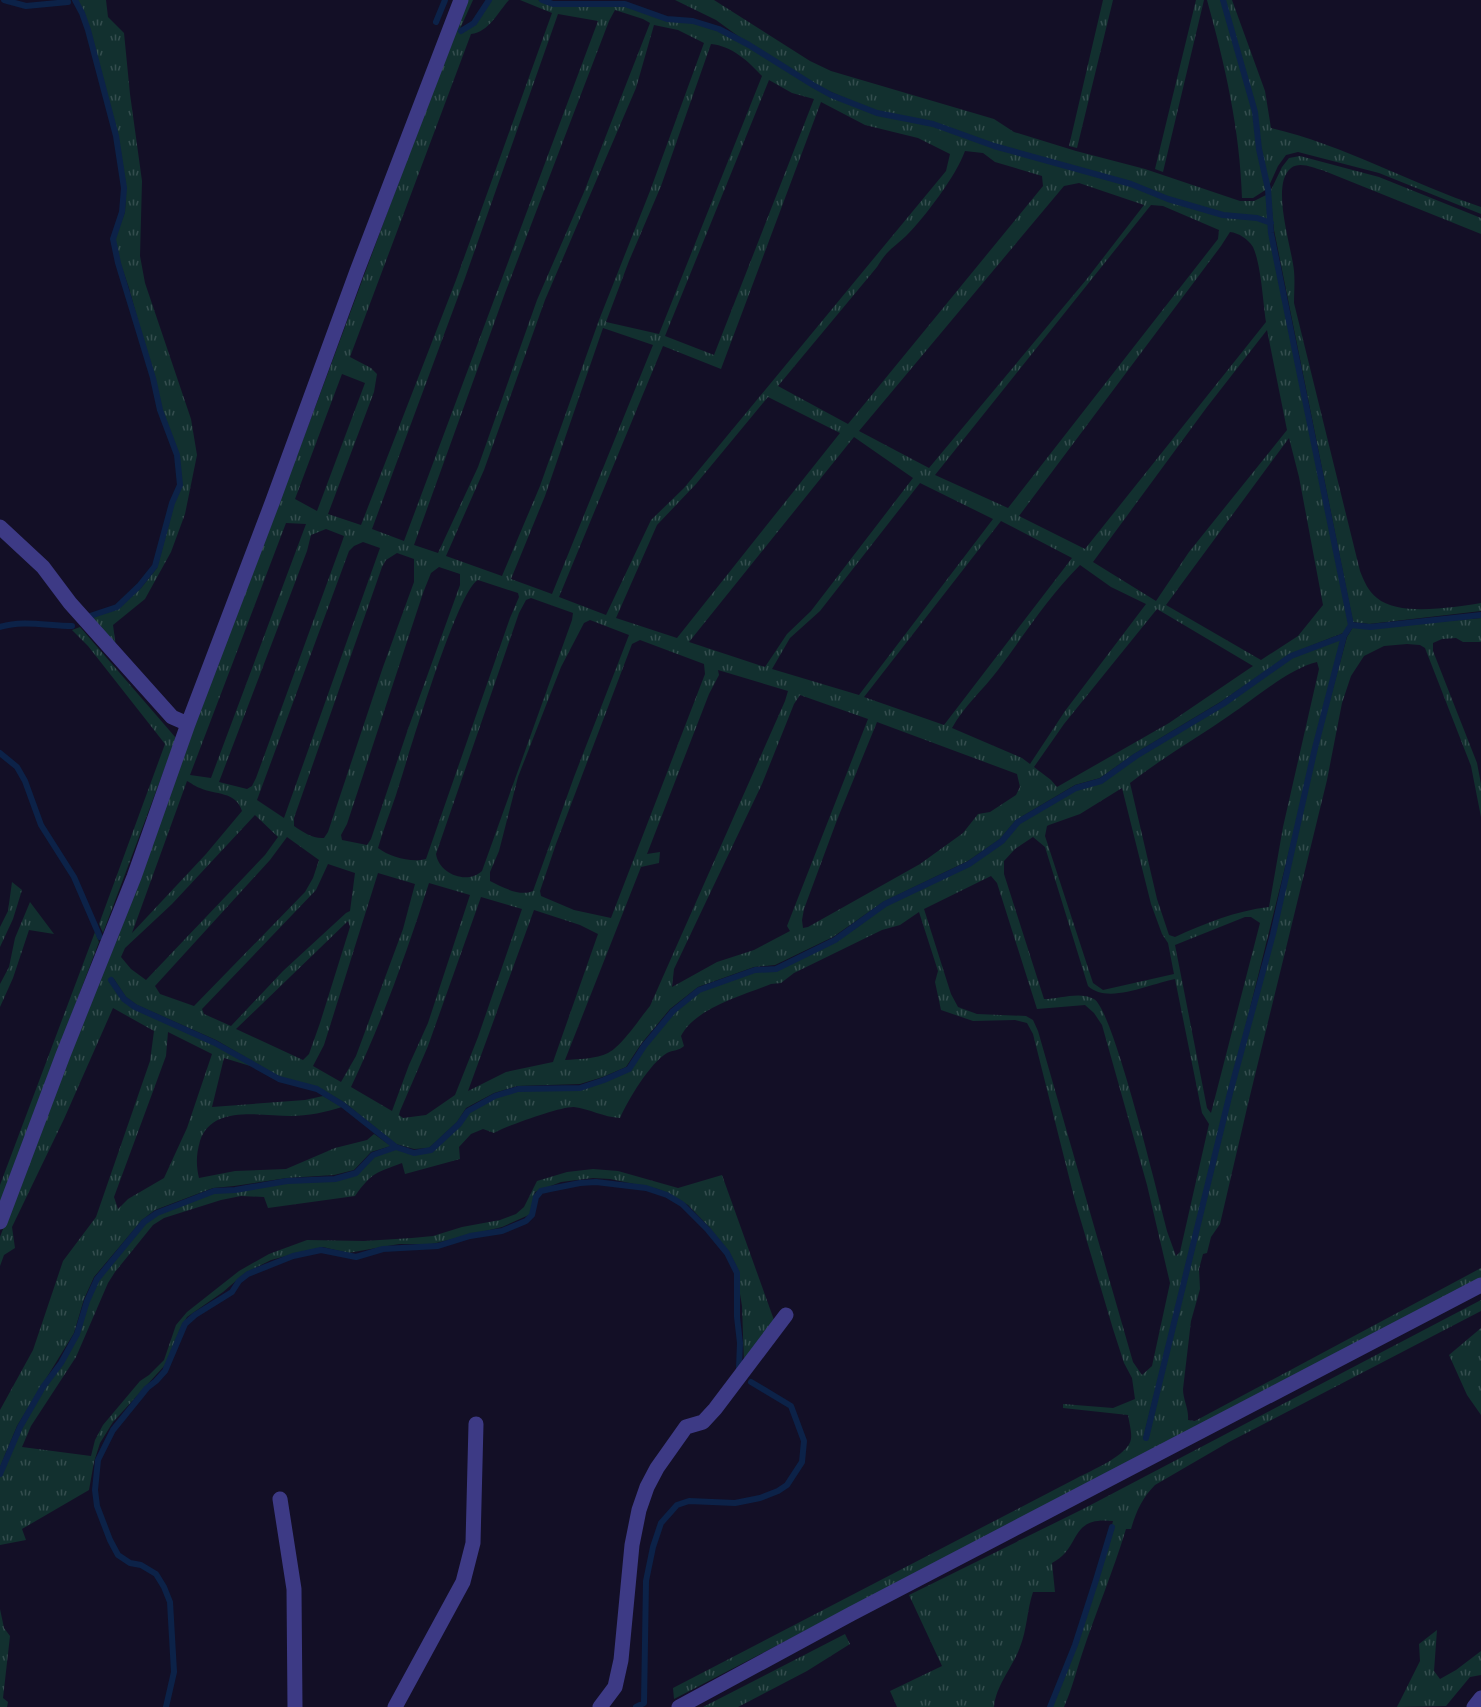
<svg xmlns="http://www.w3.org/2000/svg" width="1481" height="1707" font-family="Mulish,sans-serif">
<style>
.grass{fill:url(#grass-tufts);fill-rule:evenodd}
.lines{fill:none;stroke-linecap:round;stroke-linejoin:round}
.stream{stroke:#0c2248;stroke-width:6}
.minor{stroke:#3d3a85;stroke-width:15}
</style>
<defs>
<pattern id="grass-tufts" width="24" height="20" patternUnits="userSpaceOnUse" patternTransform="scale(1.5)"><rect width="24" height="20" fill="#12302f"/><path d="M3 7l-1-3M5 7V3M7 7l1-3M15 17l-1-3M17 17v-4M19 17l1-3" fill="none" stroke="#344d4e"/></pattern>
</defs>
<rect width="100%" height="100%" fill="#130f26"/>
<path class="grass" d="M77 0H106L108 17 124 33 130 94 142 181 140 256 145 283 191 419 197 455 185 514 171 552 145 599 113 625 116 647 88 619 118 609 141 588 157 568 174 504 182 485 179 455 162 409 129 288 120 262 115 239 125 212 126 188 118 136 90 29 84 12Z
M466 0H473L459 31 461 32 475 24 492 0H509C498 12 489 32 471 34L350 357 371 368 377 374 374 392 328 514 361 525 456 280 552 13 520 0H538L553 6H625L667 20 692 23 718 31 749 46 812 87 876 114 933 126 993 147 1131 186 1167 200 1223 216 1257 220 1268 224 1349 625 1343 633 1290 654 1222 701 1134 754 1100 778 1075 785 1016 820 1000 839 968 861 883 902 833 937 775 965 754 967 698 987 670 1009 641 1044 626 1067 603 1077 580 1084 517 1086 494 1093 466 1108 457 1122 429 1148 414 1149 396 1144 345 1103 318 1087 280 1077 216 1040 137 1005 126 997 114 979 111 978 110 981 123 1001 134 1009 214 1045 257 1068 224 1058 212 1107 305 1100 323 1096 342 1107C327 1112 307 1116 291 1116 261 1116 212 1104 200 1141 196 1155 196 1165 199 1178L235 1171 286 1169 335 1148 367 1140 374 1134 391 1146 371 1152 354 1170 334 1175 287 1178 234 1186 213 1188 155 1210 142 1220 94 1277 84 1299 74 1333 17 1426 0 1467V1410L33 1350 63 1261 96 1217 150 1061 154 1031 113 1008 64 1119 12 1227 15 1248 4 1255 0 1266V1237L319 397ZM615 10 643 19 650 23 584 192 537 300 478 467 438 553 414 545 505 293 609 21ZM558 14 598 21 404 541 372 529 465 278ZM654 25 678 30 704 43 650 191 599 320 540 486 502 576 446 556 484 470 545 300 636 88ZM711 44C732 46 748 61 762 76L659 334 606 322 629 261 661 186ZM769 80 792 93 814 99 714 355 665 336ZM821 102 865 125 918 138 950 154 946 171 684 488 651 520 606 615 559 597 663 346 721 369ZM965 151 983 153 995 162 1042 176 1043 186 848 424 778 386 877 267C888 249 892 249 906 236 925 217 956 176 965 151ZM1079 183 1144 205 1086 280 929 468 859 431 1064 186ZM1151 205 1163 206 1219 230 1218 239 1008 508 935 475ZM1230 232C1239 233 1248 239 1253 247 1261 264 1263 302 1266 322L1085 549 1019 516 1221 246ZM603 328 653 345 552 594 511 579 545 496ZM1267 330 1287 430 1189 552 1156 601 1093 562 1207 407ZM342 374 365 383 317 511 295 499ZM768 397 840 433 677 638 616 618 657 525 696 484ZM854 437 913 478 811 611 787 634 765 667 689 642ZM1289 438 1299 477 1323 605 1298 636 1261 660 1166 605ZM920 483 993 519 859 695 772 669 790 638 820 611ZM1001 521 1072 558 944 725 864 697ZM286 523 306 524 211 778 190 775ZM326 529 344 536 342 542 256 778 252 786 247 789 219 782 307 551 311 535ZM363 542 380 548 284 818 257 800 349 551 354 546ZM397 553 414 559V582L383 667 328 832 324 838C313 839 303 832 294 826V818L382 567 386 560ZM1080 565 1111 587 1146 604 1065 711 1030 764 1022 758 952 728C964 706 983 690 998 670 1024 635 1049 596 1080 565ZM439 567 460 574V585L408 729 371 839 367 845 342 840 341 835 347 824 423 593 431 573ZM478 580 518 593 519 597 510 618 426 859C411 863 390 857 378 848 383 830 390 813 396 795 406 764 457 590 478 580ZM531 598 573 613 572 620 482 871C467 885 439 874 436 854L519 613 526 600ZM1157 609 1253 666 1169 723 1057 787 1051 780 1034 767 1064 724ZM590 620 629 635 574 777 533 891C520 897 502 887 490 881V872L499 851 518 777 561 667 584 623ZM640 640 704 664 705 674 611 918 574 910 541 896 540 891 556 844 632 644ZM718 670 788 691 785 701 650 1006C640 1018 622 1046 608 1053 596 1059 579 1059 565 1060L641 867 659 863 660 852 647 854 709 694 719 675ZM800 695 868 719 787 926 790 931 754 950 717 962 672 987 674 969 762 784 794 704ZM877 722 1017 774 1020 787 1016 795 990 812 978 814 963 833 920 864 808 927 803 928 802 920 804 909 837 820ZM187 781C191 783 196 787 200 788 215 795 236 791 242 811L206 854 132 933ZM255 815 278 837 265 855 146 980 131 969 121 957 125 948 172 904ZM287 837 319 860 313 878 305 892 194 1006 160 994 155 986 270 860ZM328 864 355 873 350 911 346 913 283 971 231 1026 204 1014 202 1009 316 890ZM378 873 415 884 403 929 356 1056 341 1082 313 1066 324 1045ZM429 883 470 895 428 1023 409 1065 392 1111 351 1087C382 1022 407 952 429 883ZM481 897 522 909 478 1037 455 1095 426 1115 403 1118 399 1115 400 1111 428 1046ZM534 910 580 925 598 934 553 1062 506 1072 468 1091ZM348 921 350 927 320 1023 309 1054 303 1060 236 1029ZM168 1032 212 1054 187 1128 164 1178 128 1199 118 1209 114 1197 166 1056Z
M675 0H714L810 61 831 71 994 119 1014 132 1076 151 1145 169 1240 201H1254L1266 195 1269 221 1258 217 1223 214 1168 198 1132 183 994 145 934 123 877 112 813 84 749 44 716 20Z
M1103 0H1113L1077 148 1069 146Z
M1196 0H1204L1163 172 1155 169Z
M1207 0H1221L1253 112 1258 149 1267 189 1253 198H1242C1240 130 1225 65 1207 0Z
M1225 0H1232L1265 91 1271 128C1344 145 1410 183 1481 207V214L1379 173 1298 152 1286 155 1278 166 1269 186 1261 149 1256 111Z
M1300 156 1379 177 1481 218V234L1322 170C1313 168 1300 161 1291 168 1270 184 1292 248 1294 271 1295 282 1294 293 1294 303L1360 571C1364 581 1368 591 1377 598 1399 617 1455 607 1481 603V611L1369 624 1353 622 1274 230 1270 192 1282 167 1289 158Z
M1481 618V642H1463L1456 638 1442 639 1433 643V651L1477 763 1481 784V817L1471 766 1425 648 1420 645 1407 644 1384 646 1364 656 1351 676 1342 703 1327 780 1247 1108 1220 1224 1211 1237 1207 1253 1203 1254 1199 1269 1200 1289 1191 1321 1183 1389C1183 1400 1189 1409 1188 1420L1195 1421 1481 1268V1279L674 1699 673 1688 1077 1478C1090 1471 1129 1455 1131 1439 1132 1432 1129 1422 1128 1415L1063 1408V1404L1113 1408 1135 1399 1132 1378 1124 1363 1113 1329 1075 1201 1033 1034 1027 1023 1015 1020 973 1021 941 1010 935 982 938 971 919 912 900 925 882 930 794 973 781 983 771 984C744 995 695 1008 681 1036L684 1046C679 1051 673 1050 667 1053 650 1063 628 1100 620 1118 603 1117 590 1109 574 1107 562 1106 506 1126 494 1133L483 1129 471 1134 459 1147 460 1159 405 1174 402 1163C376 1173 372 1172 355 1196L268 1208 264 1197 241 1196 221 1200 164 1218 153 1225 115 1272 108 1283 76 1357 31 1426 22 1447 91 1456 95 1440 103 1425 140 1381 149 1375 164 1360 176 1325 187 1312 239 1271 269 1254 307 1240 364 1241 412 1238 433 1236 462 1227 500 1220 516 1214 524 1207 537 1181 567 1172 593 1169 618 1171 678 1188 722 1175 774 1320 744 1363 742 1306 735 1263 709 1227 688 1205 658 1189 610 1179 593 1178 561 1182 535 1192 531 1214 502 1227 432 1244H399L348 1253 323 1247 305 1251 271 1260 245 1273 223 1292 187 1317 180 1329 166 1364 113 1422 100 1443 94 1462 89 1490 22 1529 26 1540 0 1545V1477L22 1428 44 1388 63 1363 78 1335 88 1301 98 1279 145 1223 158 1214 214 1192 235 1191 287 1182 335 1180 357 1175 374 1157 396 1149 414 1154 431 1152 460 1125 469 1112 496 1097 518 1090 580 1089 605 1081 630 1070 645 1047 674 1012 700 991 755 971 777 970 835 941 855 929 886 905 970 865 1003 842 1019 824 1077 789 1102 782 1137 758 1224 706 1292 658 1342 638 1144 1435 1145 1439 1148 1436 1232 1092 1274 934 1317 747 1347 637 1353 627 1370 628ZM1317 662 1319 669 1283 827 1269 907C1235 911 1206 923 1175 937L1169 935 1157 899 1130 783C1162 758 1197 738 1230 715 1254 699 1290 668 1317 662ZM1122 788 1151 904 1162 934 1168 943 1174 974 1103 990 1093 983 1045 836 1047 826 1049 825 1080 814ZM1033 837 1045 847 1088 986C1108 1005 1152 983 1175 979L1202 1113 1209 1124 1180 1252 1176 1256 1168 1234C1159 1201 1114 1011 1094 999 1080 991 1059 999 1044 999L1004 874V861L1015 849ZM991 876 997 883 1037 1009 1085 1005 1094 1013 1102 1025 1147 1185 1170 1283 1152 1366 1142 1375 1133 1362 1038 1031 1033 1020 1026 1016 977 1014 958 1007 951 994 924 909ZM1245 917H1251L1260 923 1211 1113 1207 1108 1175 945Z
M80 627 176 738 103 933 99 924 165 744 88 646 72 630Z
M12 882 22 890 13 919 0 947V927L8 911Z
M30 902 54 934 29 930 13 978 0 1007V984L9 967 15 938Z
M95 932 99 942 0 1204V1185Z
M1481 1300V1311L1229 1442 1155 1485C1142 1498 1136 1512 1131 1529H1126C1113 1572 1096 1612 1082 1654 1076 1672 1072 1689 1064 1707H1052L1077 1646 1098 1581 1113 1521C1068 1516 1082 1548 1052 1563L1055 1592H1033C1027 1610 1027 1630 1020 1647 1013 1667 996 1685 994 1707H897L890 1691 942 1666 909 1595 1083 1509Z
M1481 1328V1415L1467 1395 1449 1355Z
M0 1609 4 1628 10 1636 3 1698 8 1702 7 1707H0Z
M1437 1630 1434 1671 1440 1679 1456 1670 1481 1651V1675L1470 1677 1446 1706 1397 1707 1420 1661 1419 1644Z
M845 1634 850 1644 807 1671 738 1707H703Z"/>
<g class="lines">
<path class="stream" d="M4 0 26 6 68 2
M75 0 82 13 88 30 116 136 124 188 122 212 113 239 118 263 153 378 160 410 177 455 180 485 172 503 155 566 139 586 117 607 87 617
M542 0 553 4H625L667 19 693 21 719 29 749 45 813 85 831 95 877 113 933 124 994 146 1131 184 1168 199 1223 215 1257 218 1271 223
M436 22 445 0
M461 31 474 23 489 0
M1351 625 1370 627 1481 615
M0 627C23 620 48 626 72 626
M0 753 17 767 25 781 41 825 74 877 100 937
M111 980 124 999 135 1007 215 1043 279 1079 317 1089 343 1105 396 1147
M1146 1438 1230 1093 1273 934 1315 748 1344 636 1351 625 1271 233 1268 189 1259 149 1255 112 1223 0
M0 1474 20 1427 43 1387 61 1363 77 1334 87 1301 97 1279 144 1222 157 1213 214 1191 235 1190 287 1181 335 1179 356 1173 373 1155 396 1147 414 1153 431 1150 459 1124 468 1111 495 1096 518 1089 580 1088 604 1080 629 1069 644 1046 673 1011 699 990 755 970 776 969 835 940 885 904 969 864 1002 841 1018 822 1076 788 1101 781 1136 756 1223 704 1291 656 1344 636
M166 1707 174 1672 170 1602 164 1587 156 1574 141 1565 130 1563 118 1555 110 1540 97 1506 95 1490 98 1460 113 1430 147 1388 156 1381 165 1371 185 1324 195 1315 232 1292 239 1281 248 1274 293 1256 321 1250 356 1257 383 1249 438 1246 470 1236 502 1231 526 1221 532 1215 536 1197 541 1191 550 1189 580 1183 596 1182 646 1188 667 1195 682 1204 708 1230 727 1253 737 1273V1317L740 1343 739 1368
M636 1707 644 1703 646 1581 653 1547 661 1523 677 1505 689 1501 735 1503 760 1498 778 1491 787 1485 802 1462 804 1441 791 1406 751 1382
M1050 1707 1075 1645 1096 1580 1112 1527"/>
<path class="minor" d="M0 527 43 567 70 603 172 717 188 724
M0 1222 63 1055 134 877 188 724 272 503 357 271 461 0
M280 1499 294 1589 295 1707
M395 1707 463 1582 473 1543 476 1424
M600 1707 615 1687 621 1660 632 1545 639 1510 647 1487 657 1468 686 1427 703 1422 715 1409 786 1315
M679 1707 851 1614 1481 1285
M1474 1707 1481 1698"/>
</g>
</svg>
